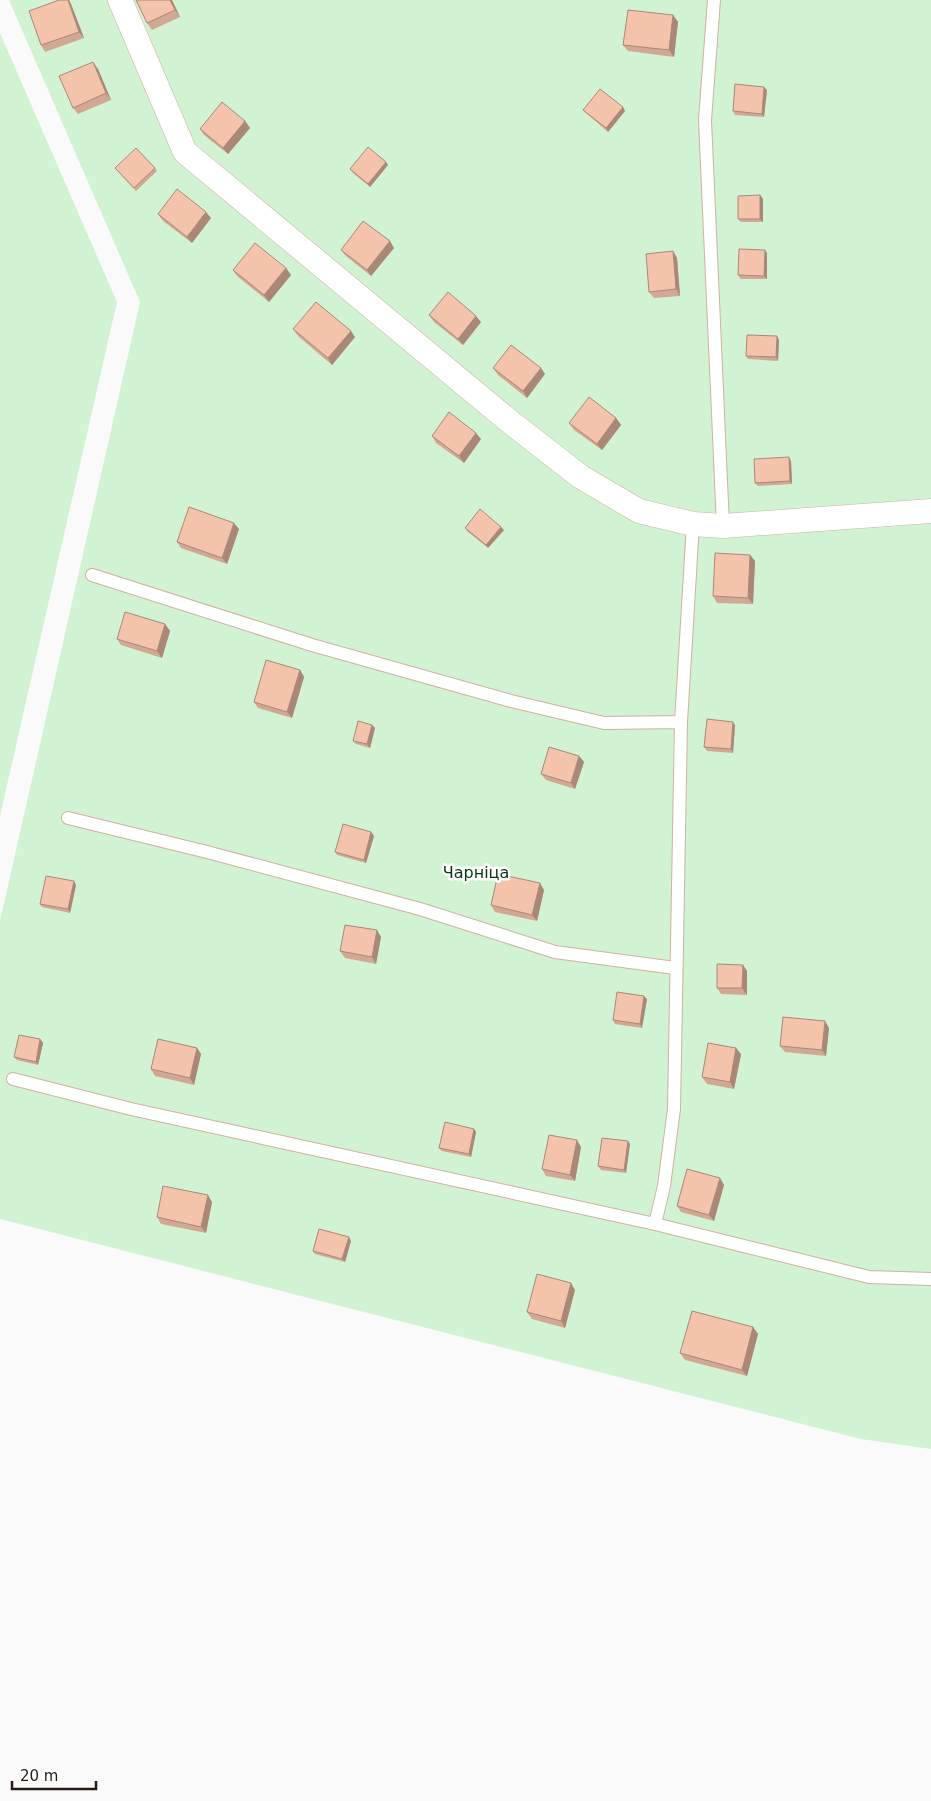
<svg xmlns="http://www.w3.org/2000/svg" width="931" height="1801" font-family="'DejaVu Sans',sans-serif">
<style>
.green{fill:#d2f2d4}
.lines{fill:none;stroke-linecap:round;stroke-linejoin:round}
.lane-casing{stroke:#cfb1a2;stroke-width:14}
.street-casing{stroke:#cfb1a2;stroke-width:25}
.lane{stroke:#fff;stroke-width:12}
.street{stroke:#fff;stroke-width:24}
.wall{fill:#d1a894}
.shaded-wall{fill:#aa8878}
.building{fill:#f3c3ac;stroke:#aa8878}
.labels{text-anchor:middle;dominant-baseline:central;stroke-width:5;stroke-linejoin:round;paint-order:stroke}
.park-label{font-size:16px;fill:#0b3412;stroke:#fff}
</style>
<rect width="100%" height="100%" fill="#fafafa"/>
<path class="green" d="M9 0H931V1449L861 1439 0 1219V921L140 302Z
M0 33 117 302 0 816Z"/>
<g class="lines">
<g class="lane-casing">
<path id="lane" d="M714 0 705 120 723 526
M92 575 312 645 511 701 604 723 681 722
M68 818 207 852 420 909 555 952 675 968
M13 1079 131 1109 655 1224 869 1277 931 1279
M655 1224 664 1186 674 1109 681 722 693 524"/>
</g>
<g class="street-casing">
<path id="street" d="M120 0 185 152 509 421 581 477 639 511 693 524 723 526 931 511"/>
</g>
<use href="#lane" class="lane"/>
<use href="#street" class="street"/>
</g>
<path class="wall" d="M59 0H69L71 4 84 38 45 52 41 45Z
M136 0H172L180 17 152 30 147 23Z
M673 15 678 22 674 57 628 51 623 45Z
M98 69 111 100 78 114 73 108Z
M767 90 764 117 735 115 733 111Z
M583 110 625 111 608 132 586 113Z
M245 121 250 128 228 154 204 135 200 129Z
M388 165 370 187 353 173 350 169Z
M115 168H155L157 171 136 191Z
M760 195 763 199V222H741L738 219Z
M158 214 211 218 192 243 163 221Z
M394 248 371 276 346 256 341 250Z
M673 251 677 258 680 296 654 298 649 292Z
M767 253V279H741L738 275Z
M286 268 291 275 269 302 237 276 233 270Z
M429 315 481 322 463 345 434 322Z
M293 329 355 337 332 365 298 336Z
M777 336 779 340 778 361 748 359 746 356Z
M493 368 545 374 527 398 498 375Z
M616 418 621 425 602 450 574 430 569 423Z
M432 436 481 439 464 463 436 443Z
M791 461 792 484 758 486 755 483Z
M465 528 504 530 488 548 467 531Z
M239 529 227 564 181 548 177 542Z
M750 555 755 561 753 604 717 603 713 596Z
M165 624 170 631 162 658 121 645 117 639Z
M300 670 304 677 292 718 258 708 254 702Z
M372 725 375 728 370 748 356 744 353 741Z
M735 725 733 753 707 751 704 747Z
M579 756 584 762 575 789 546 780 541 774Z
M371 832 374 836 366 863 337 855 335 852Z
M76 885 70 913 42 907 40 904Z
M544 890 537 921 495 912 491 905Z
M381 937 376 964 345 958 340 951Z
M743 965 747 971V995L721 994 717 988Z
M647 999 642 1028 615 1024 613 1020Z
M829 1028 826 1056 785 1052 780 1046Z
M40 1039 43 1043 38 1065 17 1060 14 1057Z
M197 1048 201 1054 194 1085 155 1076 151 1069Z
M741 1054 734 1089 707 1084 702 1077Z
M474 1129 476 1132 471 1157 442 1151 439 1148Z
M630 1144 626 1173 601 1170 598 1166Z
M581 1147 575 1181 546 1176 542 1169Z
M720 1178 724 1185 714 1221 681 1212 677 1206Z
M212 1202 206 1233 161 1224 157 1217Z
M351 1241 345 1262 315 1254 313 1251Z
M575 1290 565 1328 532 1319 527 1312Z
M753 1327 758 1334 747 1376 685 1360 680 1353Z"/>
<path class="shaded-wall" d="M68 0H69L71 4 84 38 79 32Z
M170 0H172L180 17 175 10Z
M673 15 678 22 674 57 669 50Z
M93 62 98 69 111 100 106 93Z
M764 87 767 90 764 117 762 114Z
M623 107 625 111 608 132 606 128Z
M245 121 250 128 228 154 223 148Z
M386 162 388 165 370 187 368 184Z
M760 195 763 199V222L760 219Z
M206 212 211 218 192 243 187 237Z
M390 241 394 248 371 276 367 270Z
M765 250 767 253V279L764 276Z
M673 251 677 258 680 296 676 289Z
M286 268 291 275 269 302 264 295Z
M476 316 481 322 463 345 458 339Z
M351 331 355 337 332 365 328 358Z
M777 336 779 340 778 361 776 357Z
M541 368 545 374 527 398 523 391Z
M616 418 621 425 602 450 597 444Z
M476 433 481 439 464 463 459 456Z
M789 457 791 461 792 484 790 481Z
M234 523 239 529 227 564 222 558Z
M501 527 504 530 488 548 486 545Z
M750 555 755 561 753 604 748 598Z
M165 624 170 631 162 658 157 651Z
M300 670 304 677 292 718 287 712Z
M733 722 735 725 733 753 731 749Z
M372 725 375 728 370 748 367 744Z
M579 756 584 762 575 789 571 783Z
M371 832 374 836 366 863 364 860Z
M74 881 76 885 70 913 68 909Z
M540 883 544 890 537 921 532 915Z
M377 930 381 937 376 964 372 957Z
M743 965 747 971V995L742 988Z
M644 996 647 999 642 1028 640 1024Z
M825 1021 829 1028 826 1056 822 1050Z
M40 1039 43 1043 38 1065 36 1062Z
M197 1048 201 1054 194 1085 190 1078Z
M736 1048 741 1054 734 1089 730 1082Z
M474 1129 476 1132 471 1157 469 1154Z
M577 1140 581 1147 575 1181 570 1175Z
M628 1141 630 1144 626 1173 624 1170Z
M720 1178 724 1185 714 1221 709 1215Z
M208 1195 212 1202 206 1233 201 1227Z
M349 1237 351 1241 345 1262 342 1259Z
M571 1283 575 1290 565 1328 561 1321Z
M753 1327 758 1334 747 1376 742 1370Z"/>
<path class="building" d="M59 0H68L79 32 41 45 29 11Z
M136 0H170L175 10 147 23Z
M628 10 673 15 669 50 623 45Z
M93 62 106 93 73 108 59 76Z
M735 84 764 87 762 114 733 111Z
M600 89 623 107 606 128 583 110Z
M222 102 245 121 223 148 200 129Z
M368 147 386 162 368 184 350 169Z
M136 148 155 168 134 188 115 168Z
M177 189 206 212 187 237 158 214Z
M760 195V219H738V196Z
M363 221 390 241 367 270 341 250Z
M255 243 286 268 264 295 233 270Z
M739 249 765 250 764 276 738 275Z
M673 251 676 289 649 292 646 254Z
M448 292 476 316 458 339 429 315Z
M316 302 351 331 328 358 293 329Z
M747 335 777 336 776 357 746 356Z
M511 345 541 368 523 391 493 368Z
M589 397 616 418 597 444 569 423Z
M449 412 476 433 459 456 432 436Z
M789 457 790 481 755 483 754 459Z
M189 507 234 523 222 558 177 542Z
M480 509 501 527 486 545 465 528Z
M715 553 750 555 748 598 713 596Z
M125 612 165 624 157 651 117 639Z
M266 660 300 670 287 712 254 702Z
M707 719 733 722 731 749 704 747Z
M358 721 372 725 367 744 353 741Z
M549 747 579 756 571 783 541 774Z
M343 824 371 832 364 860 335 852Z
M498 874 540 883 532 915 491 905Z
M46 876 74 881 68 909 40 904Z
M345 925 377 930 372 957 340 951Z
M717 964 743 965 742 988H717Z
M617 992 644 996 640 1024 613 1020Z
M783 1017 825 1021 822 1050 780 1046Z
M19 1035 40 1039 36 1062 14 1057Z
M158 1039 197 1048 190 1078 151 1069Z
M708 1043 736 1048 730 1082 702 1077Z
M445 1122 474 1129 469 1154 439 1148Z
M549 1135 577 1140 570 1175 542 1169Z
M602 1138 628 1141 624 1170 598 1166Z
M687 1169 720 1178 709 1215 677 1206Z
M163 1186 208 1195 201 1227 157 1217Z
M319 1229 349 1237 342 1259 313 1251Z
M537 1274 571 1283 561 1321 527 1312Z
M692 1311 753 1327 742 1370 680 1353Z"/>
<g class="labels">
<g class="park-label">
<text x="476" y="872">Чарніца</text>
</g>
</g>
<path d="M12 1781v8h84v-8" fill="none" stroke="#251a15" stroke-width="2.5"/>
<text x="20" y="1781" font-size="15" fill="#251a15" stroke="#ffffff" stroke-width="4" paint-order="stroke">20 m</text>
</svg>
